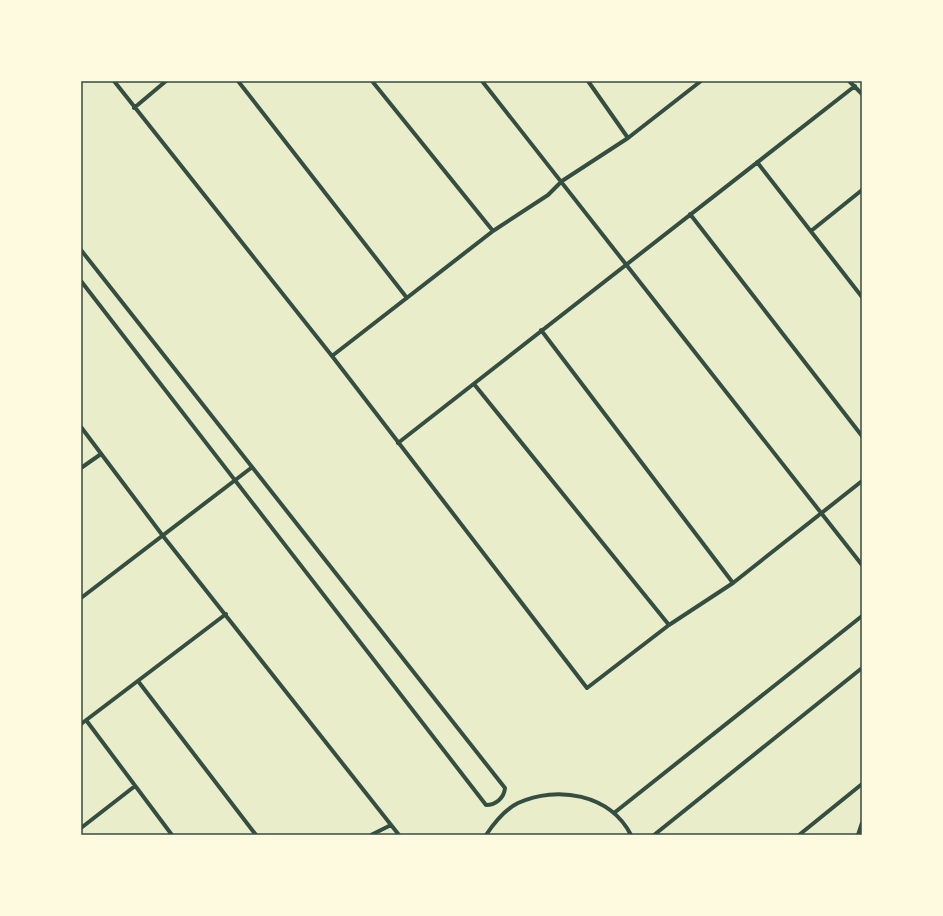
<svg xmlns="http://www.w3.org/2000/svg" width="943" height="916" font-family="'Open Sans',sans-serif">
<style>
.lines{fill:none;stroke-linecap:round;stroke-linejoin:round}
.minor{stroke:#344e41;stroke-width:4}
.neatline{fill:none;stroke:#344e41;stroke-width:1.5}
</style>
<rect width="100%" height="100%" fill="#e9edc9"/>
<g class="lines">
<path class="minor" d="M114 81 332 356 587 688 669 625 733 583 862 481
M238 81 407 298
M372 81 493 231
M482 81 862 565
M588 81 628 138
M849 81 862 94
M134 108 166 81
M757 162 862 297
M690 214 862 436
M811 231 862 190
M81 250 505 788C504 798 496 805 486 805L81 281
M541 330 733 583
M332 356 493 231 548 195 562 181 628 138 701 81
M474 384 669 625
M81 427 163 536 399 835
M398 443 855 86
M81 468 101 454
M81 598 251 468
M138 681 256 835
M86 720 172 835
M81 724 226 614
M614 813 862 616
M81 828 135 786
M371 835 391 825
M486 835C494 823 504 810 518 803 557 785 610 794 631 835
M654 835 862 668
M799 835 862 784
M858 835 862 823"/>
</g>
<rect width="943" height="916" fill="none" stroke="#fefae0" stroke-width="164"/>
<rect x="82" y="82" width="779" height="752" class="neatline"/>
</svg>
